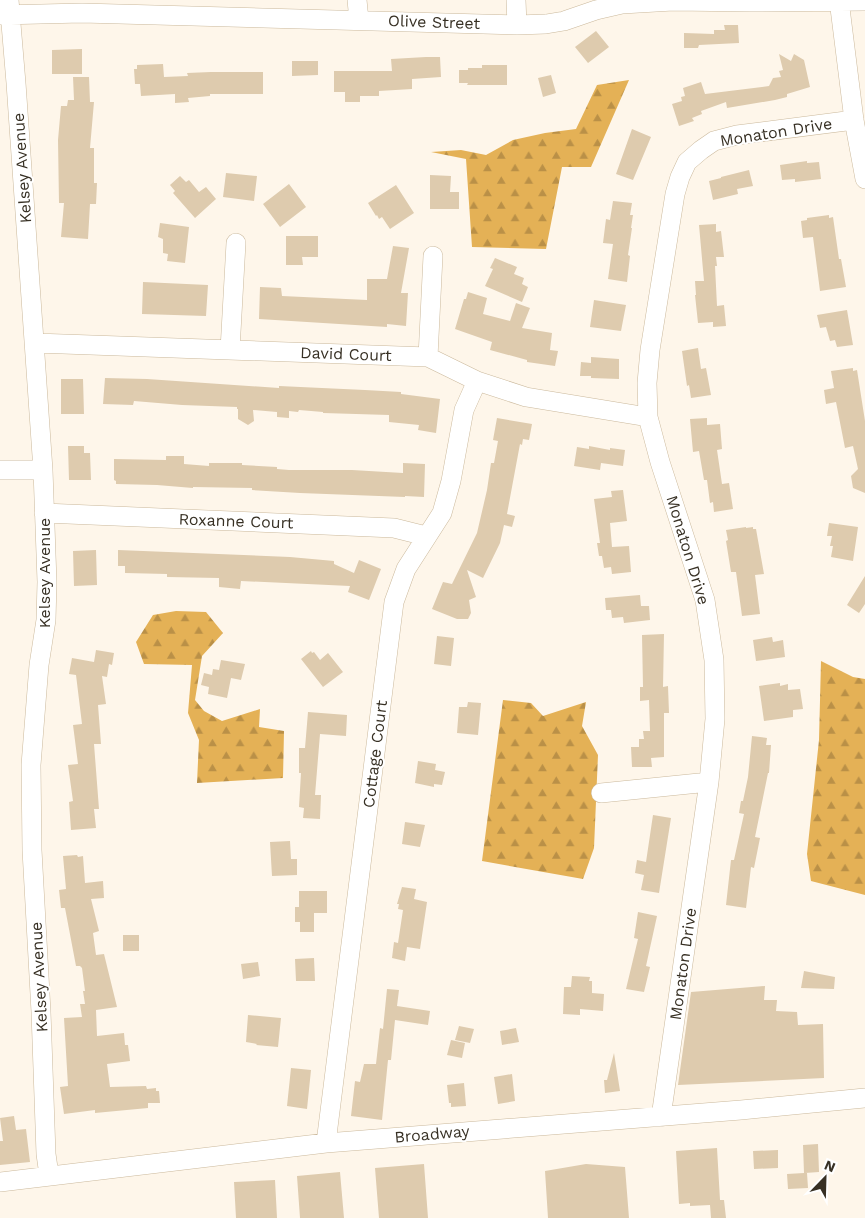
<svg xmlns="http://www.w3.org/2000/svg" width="865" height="1218" font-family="'Work Sans',sans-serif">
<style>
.forest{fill:url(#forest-firs)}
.building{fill:#decbae}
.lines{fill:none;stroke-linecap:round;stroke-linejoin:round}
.minor-casing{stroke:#cbb99c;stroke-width:20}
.minor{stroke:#fff;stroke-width:19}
.labels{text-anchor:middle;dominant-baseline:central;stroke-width:4;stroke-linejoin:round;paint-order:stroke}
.street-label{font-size:16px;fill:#373024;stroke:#fff}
</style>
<defs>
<pattern id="forest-firs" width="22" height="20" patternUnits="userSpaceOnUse" patternTransform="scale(1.25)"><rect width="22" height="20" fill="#e4b156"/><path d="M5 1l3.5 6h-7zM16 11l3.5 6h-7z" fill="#ba9047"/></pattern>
</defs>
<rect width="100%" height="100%" fill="#fef6ea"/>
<path class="forest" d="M629 80 591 167H562L546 249 472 247 466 159 431 152 461 150 486 155 513 140 545 133 576 129 597 85Z
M176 611 206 612 223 633 202 656 195 700 204 711 222 721 260 709 259 727 284 731 283 778 197 783 199 740 188 713 192 665 144 664 136 642 153 615Z
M821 661 853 677 865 679V895L811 881 807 854 819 740Z
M503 700 531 703 543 716 586 702 582 726 598 755 594 848 583 879 482 861Z"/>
<path class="building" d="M724 25H738L739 43 699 45 698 48H684V33L714 34V30H725Z
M596 31 609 47 588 63 575 47Z
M82 49V74H52V50Z
M779 54 791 61 794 54 804 60 810 87 787 94V97L775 100 727 108 726 102 701 111 702 114 692 118 694 121 679 126 672 104 682 101 681 97 685 96 683 88 701 82 705 94 769 86 773 78 781 77 779 71 783 70Z
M426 57H440L441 77 412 79V89L379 91V96H360V102H345V92H334V71H392L391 59Z
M292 61H318V75L292 76Z
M163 64 164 77 188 76 187 73 211 72H263V94H210V96L188 98 189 102 175 103V94L141 96 140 84H135L134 69H137V65Z
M482 65H507V85H467L468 83H459V70H468V68H482Z
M551 75 556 93 543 97 538 78Z
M73 77H89L90 102H94L90 148H94V183H97L96 204H90L88 239 61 237 64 203H59L58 140 61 106H67L68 100H74Z
M632 129 651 137 633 180 616 174Z
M807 161V163L819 162 821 179 795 182V179L782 180 780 165Z
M749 170 753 186 737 189 738 194 713 200 709 181 721 178V177Z
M226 173 257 176 254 201 223 197Z
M430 175 451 176 450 192H459V209H430Z
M180 176 186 182 189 180 199 192 206 187 216 199 195 218 173 193 175 191 170 185Z
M289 184 306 207 280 227 263 204Z
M396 185 414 213 390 229 382 217 379 219 377 215 376 216 368 203Z
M613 201 632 203 630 215H633L631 228H632L628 255 630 256 627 282 608 279 613 244 603 243 606 219 610 220Z
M829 215V218L833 217 839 259H841L846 287 820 291 813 237 803 238 801 221 807 220V218Z
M160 223 189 227 185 263 167 261 168 254 163 253V239L158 237Z
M716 224V232L721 231 724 257H716L717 266H715L717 306 724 305 726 326 713 327V322L698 323 695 295H696L695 281H704L699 225Z
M286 236H318V257H302L303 265H286Z
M393 246 409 248 401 293H408L406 326 387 324V327L259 319 260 287 281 288 282 296 367 300V279H387Z
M495 258 517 267 514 274 524 278 522 284 528 287 522 302 485 286 493 269 490 268Z
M143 282 208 285 206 316 142 314Z
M468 292 487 298 483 314 510 321 516 303 530 308 522 328 552 333 550 350 558 351 555 366 527 362V360L490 350 492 342 455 329 464 299H466Z
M594 300 626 305 621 331 590 327Z
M847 310 853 345 837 347 835 340 830 341 826 327 820 328 817 315Z
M698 348 701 369 706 368 711 395 691 398 689 385 687 386 682 351Z
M591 357 619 359V379L591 378V376H580L581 362 591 363Z
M853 368V371L857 370 865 421V493L853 488 851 476 858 469 853 446 845 448 836 402 826 404 824 390 834 388 831 371Z
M105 378 147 379 279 388V386L365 390 401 392V394L440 399 436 433 418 430 419 425 389 422V415L323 413V412L299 410 298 412 289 411V418L277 417V412L253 410 254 421 248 425 238 419V409H237V407L182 405 134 401 133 405 103 404Z
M61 379H83L84 414H61Z
M497 418 532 424 529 440 523 439 522 445 520 444 507 514 515 516 512 527 504 525 500 543 483 578 467 570 476 597 469 600 471 613 468 619H457L432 609 443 582 452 584 477 533 487 490 491 463H494L498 441 493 440Z
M707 418V425L720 424 722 449 717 450 722 484 729 483 733 509 714 512 713 502 710 503 707 480H704L699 451 693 452 690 419Z
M68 446H84V453H90L91 480H69Z
M589 446 610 450V448L625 450 623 466 601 463 600 470 574 466 577 447 589 449Z
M166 456H184V464L209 466V463H242V465L277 467V469L289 470H352L403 473V463L425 464 424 497 405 496V497L300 493 252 490V488L193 487V488L157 485 116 484V481L114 480V459L166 460Z
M623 490 627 521 610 523 612 547 629 546 631 572 612 574 611 567 604 568 602 556H599L597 543H600L594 499 612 497 611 491Z
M829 523 858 527 853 561 831 557 833 546H830L832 536H827Z
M746 527V528L753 527V529H756L764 574 755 575 760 614 742 616 736 572H731L726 541 728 540 726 530Z
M96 550 97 585 74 586 73 551Z
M118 550 290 557 334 561V564L354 573 359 560 381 569 369 600 348 592 350 586 241 581 240 589 219 587V578L167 577V574L125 573V566H118Z
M865 576V604L859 613 847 605Z
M640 595 641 606H649L650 620 624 623 623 617 612 618 611 610H606L605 598Z
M664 634 663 687 668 686 669 713H664V757L651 758 652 767H632L631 747H639V739H644L643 731H650L649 700 640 701V687H643L642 635Z
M437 636 454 638 451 666 434 664Z
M772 637 773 642 783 640 785 657 756 661 753 640Z
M96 650 114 653 112 665 109 664 107 677 102 676 106 704 98 705 101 744H94L99 809H94L96 828 71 830 69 802 73 801 68 765 78 764 73 725 82 724 76 675 69 674 72 658 94 662Z
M311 651 312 653 314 652 320 660 328 653 343 672 323 687 301 659Z
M221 660 245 664 241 680 231 678 227 698 208 694 209 687 201 685 204 673 212 675 213 669 219 670Z
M780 683V686L788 684V690L800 689 803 709 793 710V717L764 721 759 686Z
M468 702 481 703 478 735 457 733 459 707H467Z
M308 712 347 715 346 736 320 734 315 795H321L320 819 303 818 304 808 299 807 301 773H299V748H305Z
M752 736 767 738 766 745H771L769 773H768L755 837 760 838 754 868 751 867 746 908 726 905 731 860H734L744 814 739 813 741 801H743L748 777Z
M418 761 436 764 435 770 445 772 442 785 434 784V787L415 783Z
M653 815 671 818 659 893 641 890 644 875 635 873 637 860 646 862Z
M405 822 425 825 420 847 402 844Z
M290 841 291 859H297V875L272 876 270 842Z
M77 855 78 857 83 856 85 883 103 881 104 898 91 899 99 931 93 933 96 955 104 954 117 1007 96 1010 97 1036 124 1033 125 1045H128L130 1061 107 1064 110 1087 146 1086 147 1089 156 1088V1091H159L160 1103H148V1108L95 1113V1110L64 1114 60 1087 68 1086 64 1018 82 1017 80 1004H85L83 991H85L82 968 80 966H76L65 908H61L59 890 66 889 63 856Z
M402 887 416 889 414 899 427 902 420 949 407 947 405 961 392 958 394 942 398 943 403 910 398 909 399 904H397Z
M299 891H327V913H314V932H300V922H295V907H299Z
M638 912 657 916 646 966 650 967 644 992 626 989 638 939 634 938Z
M123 935H139V951H123Z
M314 958 315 981H296L295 959Z
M258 962 260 976 243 979 241 964Z
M804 971 835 977 834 989 801 988Z
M572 976 590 977 589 981H592V993L604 994 603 1011 580 1009V1015L563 1014 564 987H571Z
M765 986 764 1000H777L776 1011 797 1012 798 1025 823 1024 824 1078 678 1085 691 992Z
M387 989 399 990 397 1006 430 1011 428 1025 395 1020 391 1060H388L382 1120 351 1116 355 1081 360 1082 364 1064H376L380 1028 383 1029Z
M248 1015 281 1018 278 1047 256 1045 257 1044 246 1042Z
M459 1026 474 1029 470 1043 455 1040Z
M516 1028 519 1042 502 1045 500 1031Z
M451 1040 465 1043 462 1058 447 1055Z
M614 1053 620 1091 605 1093 604 1080H607Z
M291 1068 311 1070 307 1109 287 1106Z
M512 1074 515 1101 498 1104 494 1077Z
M464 1083 466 1106 451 1107V1103H449L447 1085Z
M14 1116 16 1130 26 1129 30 1162 0 1165V1141H3L0 1118Z
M818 1144 819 1172 805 1173H807L808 1188 788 1189 787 1174 804 1173 803 1145Z
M717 1148 720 1200H724L726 1218H711L710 1205 690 1206V1203L679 1204 676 1151Z
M778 1150V1168L754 1169 753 1151Z
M424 1164 428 1218H379L375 1168Z
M586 1164 625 1167 629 1218H548L545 1171Z
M340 1172 344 1218H300L297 1176Z
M275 1180 277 1218H236L234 1182Z"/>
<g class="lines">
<g class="minor-casing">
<path id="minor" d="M9 0 16 83 43 470 47 582 46 620 39 665 31 765 32 850 41 1012 46 1154 49 1175
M357 0 359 20
M516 0 517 25
M839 0 854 120 865 179
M0 15 82 13 517 25 546 24 564 21 596 10 622 4 673 1 750 2 865 1
M35 343 428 357 477 381 526 397 648 417
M230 350 236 243
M428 357 433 256
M0 470H43
M44 513 394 528 426 536
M601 793 709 782
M661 1117 709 782 715 719 714 660 705 600 660 462 648 417 647 383 650 350 675 194 680 177 687 162 701 150 714 141 737 135 854 120
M326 1143 394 602 406 569 442 513 451 481 464 410 477 381
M0 1182 326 1143 741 1110 865 1098"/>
</g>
<use href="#minor" class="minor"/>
</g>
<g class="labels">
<g class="street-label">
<text transform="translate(434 22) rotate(2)">Olive Street</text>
<text transform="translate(776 132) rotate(-9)">Monaton Drive</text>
<text transform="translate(22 168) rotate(-94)">Kelsey Avenue</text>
<text transform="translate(346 354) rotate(2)">David Court</text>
<text transform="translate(236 521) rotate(2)">Roxanne Court</text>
<text transform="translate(688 550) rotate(73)">Monaton Drive</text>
<text transform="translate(44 573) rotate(-90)">Kelsey Avenue</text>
<text transform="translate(375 754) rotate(-83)">Cottage Court</text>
<text transform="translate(683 964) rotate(-82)">Monaton Drive</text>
<text transform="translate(39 977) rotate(-93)">Kelsey Avenue</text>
<text transform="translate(432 1134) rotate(-5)">Broadway</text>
</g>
</g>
<g transform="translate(825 1178) rotate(23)" stroke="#ffffff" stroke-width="4" paint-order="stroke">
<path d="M0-4L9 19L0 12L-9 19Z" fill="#373024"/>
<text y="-8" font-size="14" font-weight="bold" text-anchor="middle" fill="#373024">N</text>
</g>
</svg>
